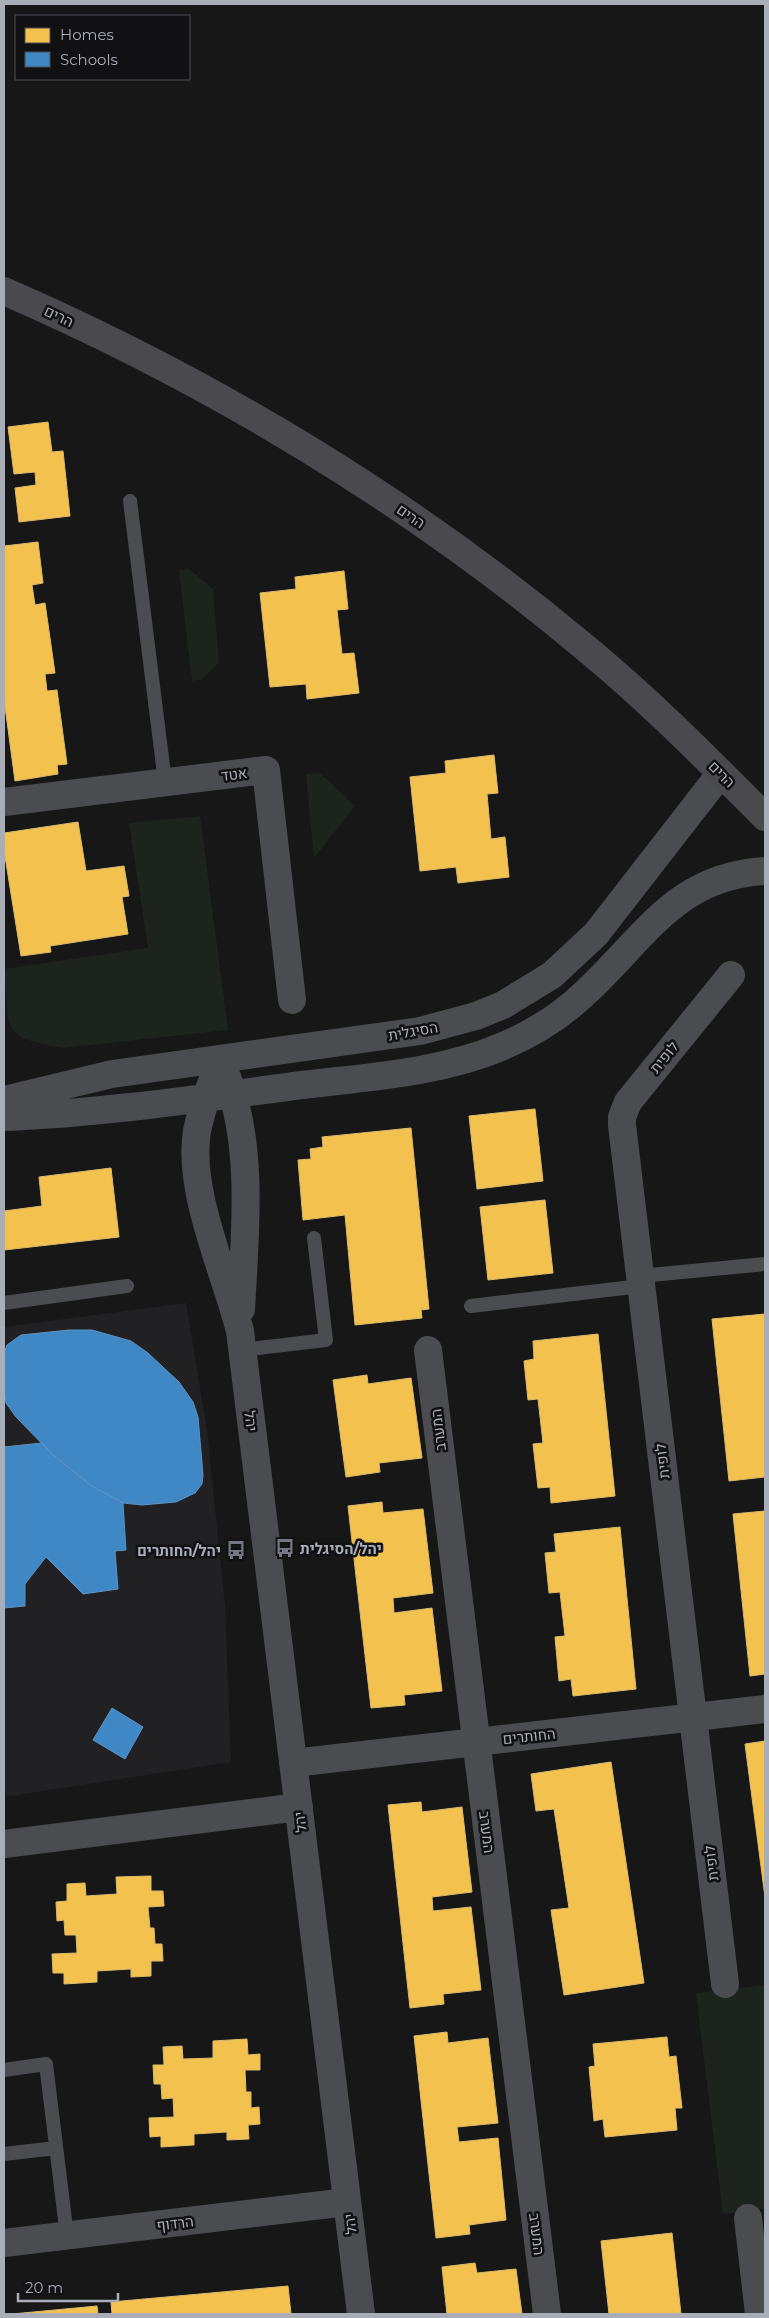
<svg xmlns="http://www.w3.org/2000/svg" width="769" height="2318" font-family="Montserrat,Heebo,sans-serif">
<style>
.built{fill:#212123}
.green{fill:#1d241e}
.homes{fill:#f2c14e;stroke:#dcbb6e}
.schools{fill:#3f88c5;stroke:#5e93c1}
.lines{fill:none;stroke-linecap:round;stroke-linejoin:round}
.lane{stroke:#4b4c50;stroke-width:14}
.street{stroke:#4b4c50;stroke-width:28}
.secondary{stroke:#4a4a4e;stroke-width:28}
.labels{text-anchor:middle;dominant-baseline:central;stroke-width:5;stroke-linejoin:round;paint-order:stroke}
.street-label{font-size:15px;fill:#a8adb8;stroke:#111113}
.poi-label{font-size:15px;font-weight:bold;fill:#a8adb8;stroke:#111113;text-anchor:start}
</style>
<rect width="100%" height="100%" fill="#171717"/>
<path class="built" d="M186 1303 207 1430 225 1606 231 1762 4 1797V1327Z"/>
<path class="green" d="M189 569 213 589 219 663 202 679 192 681 179 570Z
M320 773 355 806 314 858 306 774Z
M200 816 228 1030 62 1048 38 1043 22 1038 12 1029 8 1018 4 969 148 948 129 823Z
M765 1985V2209L723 2214 696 1993Z"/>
<path class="homes" d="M48 422 52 452 63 451 70 516 19 522 15 488 36 485 35 472 14 474 8 427Z
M38 542 43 583 32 585 35 605 45 603 55 673 45 674 47 691 57 690 67 764 57 765 58 774 15 781 4 699V546Z
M344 571 348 609 337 610 342 654 354 653 359 693 307 699 306 684 270 687 260 593 296 589 295 577Z
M494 755 498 793 487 794 491 839 505 837 509 877 458 883 456 867 420 871 410 777 446 773 445 761Z
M78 822 86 871 124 866 129 896 122 897 128 934 50 946 51 952 21 956 4 850V833Z
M535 1109 543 1181 477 1189 469 1116Z
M411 1128 429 1309 421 1310 422 1318 355 1325 345 1215 303 1220 298 1160 311 1159 310 1149 323 1147 322 1137Z
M111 1168 119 1237 4 1250V1211L42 1206 39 1177Z
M545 1200 553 1273 488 1280 480 1207Z
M765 1314V1477L729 1481 712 1319Z
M598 1334 615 1496 551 1503 550 1487 538 1488 533 1444 543 1443 538 1399 528 1400 524 1361 534 1359 533 1341Z
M367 1375 368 1384 411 1378 422 1458 379 1463 380 1472 346 1477 333 1380Z
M382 1502 383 1513 423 1509 433 1593 393 1598 394 1613 432 1608 442 1691 404 1695 405 1705 371 1708 348 1506Z
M765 1511V1674L750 1676 733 1514Z
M620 1527 636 1689 573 1696 571 1679 559 1681 555 1637 565 1636 560 1592 549 1593 545 1553 556 1552 554 1534Z
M765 1741V1897L745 1744Z
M611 1762 644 1983 564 1995 551 1910 569 1908 554 1809 536 1811 531 1774Z
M421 1802 422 1812 462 1807 472 1892 432 1897 433 1911 471 1907 481 1990 443 1994 444 2004 410 2008 388 1805Z
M151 1876V1891H163L164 1906 148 1907 150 1928H154L155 1944H162L163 1961H151V1976L131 1977V1969L97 1971V1982L64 1984V1973H53L52 1954 77 1953 76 1935H65L64 1920 57 1921 56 1902 67 1901V1884L85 1883 86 1896 117 1894 116 1877Z
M447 2032 448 2043 488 2038 498 2123 457 2127 459 2142 498 2138 506 2220 469 2225 470 2234 436 2238 414 2036Z
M667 2037 669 2057 676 2056 682 2108H675L677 2130 605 2137 603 2119 594 2121 589 2067 595 2066 593 2044Z
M247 2039 248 2055 260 2054V2070H245L246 2092H251V2108L259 2107 260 2124 248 2125 249 2139 227 2140V2132L194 2134V2145L161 2147V2136L150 2137 149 2118 174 2117 173 2098 162 2099 161 2084H154L153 2065H164L163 2047 182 2046 183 2059 213 2058V2041Z
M672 2233 681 2314H609L601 2241Z
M475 2263 477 2273 516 2269 522 2314H447L442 2267Z
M288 2286 291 2314H112L111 2302Z
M97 2306 98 2314H12Z"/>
<path class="schools" d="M69 1330H92L131 1341 148 1353 179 1382 193 1402 198 1417 203 1475 202 1484 195 1493 176 1502 142 1505 123 1503 92 1486 53 1455 16 1417 6 1403 4 1390V1353L7 1345 21 1335Z
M42 1443 53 1455 92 1486 123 1503 126 1550 115 1551 118 1589 83 1594 46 1557 25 1584V1606L4 1608V1447Z
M112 1708 143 1727 125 1759 93 1740Z"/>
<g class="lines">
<path class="lane" d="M130 501 165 782
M640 1276 765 1264
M4 1303 127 1286
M471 1306 641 1286
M242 1350 326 1340 314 1238
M4 2070 46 2064 67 2236
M4 2154 56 2148"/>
<path class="street" d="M4 802 266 770 292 1000
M221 1059C211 1083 202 1106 197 1131 187 1191 225 1272 240 1331L361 2314
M227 1077C254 1148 245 1234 241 1309
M4 1100 112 1074 420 1031 476 1016 503 1005 552 975 596 934 721 773
M4 1117C104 1113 203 1098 302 1085 368 1077 439 1073 501 1047 532 1034 561 1016 585 993 644 939 675 876 765 871
M428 1350 547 2314
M293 1763 765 1709
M4 1844 299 1807
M725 1984 622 1125V1117L628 1102 731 975
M748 2218 759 2314
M4 2243 347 2202"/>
<path class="secondary" d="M4 291C213 382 413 503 588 650 651 702 708 760 765 817"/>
</g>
<defs>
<g id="bus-bare" transform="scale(1.5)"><path d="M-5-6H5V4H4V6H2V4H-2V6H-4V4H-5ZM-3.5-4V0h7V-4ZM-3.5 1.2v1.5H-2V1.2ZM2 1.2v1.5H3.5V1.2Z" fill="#757880" stroke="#111113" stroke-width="2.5" paint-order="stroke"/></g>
</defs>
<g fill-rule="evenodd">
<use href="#bus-bare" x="285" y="1548"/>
<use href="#bus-bare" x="236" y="1550"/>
</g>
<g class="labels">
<g class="street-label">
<text transform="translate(59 316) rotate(25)">הרים</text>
<text transform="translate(411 516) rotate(34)">הרים</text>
<text transform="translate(234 774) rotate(-7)">אטד</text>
<text transform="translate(722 774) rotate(45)">הרים</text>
<text transform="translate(413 1031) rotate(-10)">הסיגלית</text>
<text transform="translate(664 1057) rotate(-51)">לופית</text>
<text transform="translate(251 1421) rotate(83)">יהל</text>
<text transform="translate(438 1430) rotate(-97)">המערב</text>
<text transform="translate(662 1461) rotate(-97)">לופית</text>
<text transform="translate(529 1736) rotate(-6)">החותרים</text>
<text transform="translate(300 1822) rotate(-97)">יהל</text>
<text transform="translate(487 1832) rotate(83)">המערב</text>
<text transform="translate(711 1863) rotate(-97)">לופית</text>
<text transform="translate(175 2223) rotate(-7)">הרדוף</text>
<text transform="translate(350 2224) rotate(-97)">יהל</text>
<text transform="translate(537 2234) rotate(83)">המערב</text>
</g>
<g class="poi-label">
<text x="300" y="1548">יהל/הסיגלית</text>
<text x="221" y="1550" text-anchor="end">יהל/החותרים</text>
</g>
</g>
<rect width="769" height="2318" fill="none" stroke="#a8adb8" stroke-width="10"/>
<rect x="15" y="15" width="175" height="65" fill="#111113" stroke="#4d4f55"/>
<rect x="25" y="28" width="25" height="15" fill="#f2c14e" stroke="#4d4f55"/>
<text x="60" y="40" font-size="15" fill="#a8adb8">Homes</text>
<rect x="25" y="52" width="25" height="15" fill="#3f88c5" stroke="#4d4f55"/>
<text x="60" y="65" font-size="15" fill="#a8adb8">Schools</text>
<path d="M18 2293v8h100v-8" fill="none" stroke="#a8adb8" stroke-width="2.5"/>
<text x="25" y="2293" font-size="15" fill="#a8adb8" stroke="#111113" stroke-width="4" paint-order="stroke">20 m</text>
</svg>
